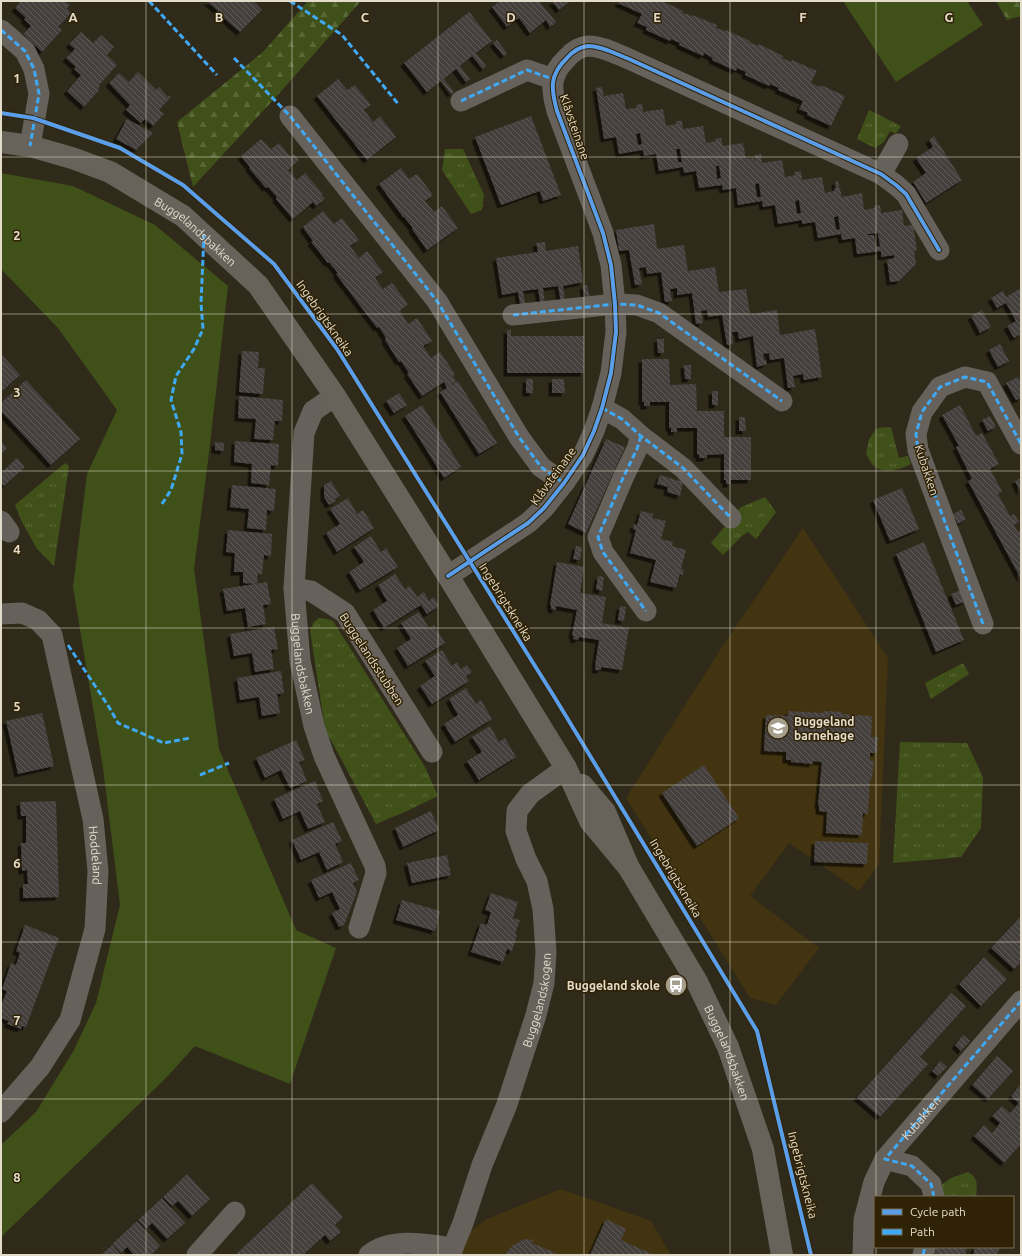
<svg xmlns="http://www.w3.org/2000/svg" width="1022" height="1256" font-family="Ubuntu,sans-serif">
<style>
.built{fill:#423410}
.grass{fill:#3f5118}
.forest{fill:url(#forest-firs)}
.park{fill:url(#park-tufts)}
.building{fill:url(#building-back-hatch);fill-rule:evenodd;filter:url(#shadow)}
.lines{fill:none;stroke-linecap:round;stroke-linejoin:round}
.street{stroke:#66615b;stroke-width:21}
.secondary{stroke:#67635a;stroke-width:22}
.quiet{stroke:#3fa9f5;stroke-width:3;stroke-dasharray:6 3;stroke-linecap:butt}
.cycleway-casing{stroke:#302305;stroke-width:6}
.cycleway{stroke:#5a9eea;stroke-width:4}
.grid{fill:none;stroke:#e4dccb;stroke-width:1;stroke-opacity:0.55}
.labels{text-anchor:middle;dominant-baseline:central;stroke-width:3;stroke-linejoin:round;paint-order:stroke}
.street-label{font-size:12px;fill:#e4dccb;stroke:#302305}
.poi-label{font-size:12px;font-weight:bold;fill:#e4dccb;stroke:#302305;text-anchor:start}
.grid-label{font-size:13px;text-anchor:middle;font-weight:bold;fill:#e4dccb;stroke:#302305;stroke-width:3;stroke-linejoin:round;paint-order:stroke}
</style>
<defs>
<pattern id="forest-firs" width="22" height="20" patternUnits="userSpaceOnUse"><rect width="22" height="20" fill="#3f5118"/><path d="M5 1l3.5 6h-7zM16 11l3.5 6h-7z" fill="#5b6938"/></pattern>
<pattern id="park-tufts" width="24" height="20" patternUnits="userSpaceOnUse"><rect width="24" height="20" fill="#3f5118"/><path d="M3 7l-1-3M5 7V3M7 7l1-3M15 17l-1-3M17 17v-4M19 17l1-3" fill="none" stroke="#5b6938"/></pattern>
<pattern id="building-back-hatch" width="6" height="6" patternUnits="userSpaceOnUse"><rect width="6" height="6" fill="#44403e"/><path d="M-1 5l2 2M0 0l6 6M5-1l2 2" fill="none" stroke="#5f5b59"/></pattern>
<filter id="shadow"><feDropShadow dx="-3.5" dy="3.5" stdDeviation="0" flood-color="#0009"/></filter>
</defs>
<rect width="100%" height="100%" fill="#302a1a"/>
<path class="built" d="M803 528 888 658 879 864 859 891 789 843 750 896 819 948 776 1005 750 998 626 798 724 644Z
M561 1189 651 1221 671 1255H460L468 1233 487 1219Z"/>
<path class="grass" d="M843 1H967L983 25 896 82Z
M1 173 73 186 155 225 228 286 209 453 194 569 219 749 296 930 336 948 290 1084 195 1046 166 1078 1 1237V1145L36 1112 74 1050 96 1003 120 905 103 768 73 587 87 474 117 410 58 328 1 269Z"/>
<path class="forest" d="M308 1H361L275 98 193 187 177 122 263 52Z
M996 1H1021V16L1007 20Z"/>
<path class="park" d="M869 110 901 126 896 134 890 131 884 142 875 148 857 139Z
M445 149H463L484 195 482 210 471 214 442 170Z
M891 427 899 458 908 456 911 464C899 470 884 475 873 465 870 462 868 457 866 454L869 439 877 428Z
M65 463 69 466 54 566 37 549 22 522 15 505Z
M765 497 776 512 756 539 748 532 743 535 723 555 711 543 741 507Z
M319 618 327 619 333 621 425 767 438 796 407 811 376 824 325 729 310 630 314 622Z
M963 663 969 674 931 699 925 683Z
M900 742 967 743 983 777 981 828 961 857 893 863Z
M968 1172C979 1179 977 1185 976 1197H943L940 1186 951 1178Z"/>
<path class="building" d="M21 1H65L70 5 67 8 71 13 58 27 62 30 42 52 23 34 31 26 24 19 26 18 15 8Z
M207 1H253L262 10 240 32 217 12 218 11Z
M500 1H539L556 22 550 27 546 20 530 33 519 18 507 27 492 7Z
M552 1H570L559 10Z
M619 1H662L683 11V13L692 16V15L717 25 716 28 725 31 726 30 750 41 749 42 758 46 759 44 783 56 782 58 791 62 792 60 817 71 811 83 820 87 821 85 845 96 831 126 807 115 808 113 799 109 803 101 778 90 779 88 770 84 769 86 745 75 746 72 737 68 736 71 712 60 713 58 704 53 703 56 679 45 680 43 671 39 670 41 646 30 647 27 637 23 642 14 618 3Z
M469 12 492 41 476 53 486 66 483 69 472 56 460 66 470 79 466 82 456 69 444 79 454 92 451 94 441 81 427 92 404 63Z
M81 32 93 43 101 35 114 47 107 55 117 65 99 85 100 86 98 89 99 90 84 107 67 91 81 75 74 69 76 67 66 58 75 49 69 44Z
M497 40 507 53 504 56 493 43Z
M138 72 156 90 159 87 168 97 169 96 171 97 159 110 164 114 153 126 145 119 141 123 126 110 130 105 109 83 119 73 129 82Z
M338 79 347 90 355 85 371 105 364 110 373 122 380 116 396 137 367 160 317 96Z
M602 87 604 96 623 93 626 109 636 108V105L642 104 643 112 663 109 666 126 676 124V121H682L683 129 703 126 706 143 716 141 715 139 721 138 723 146 743 143 746 159 754 158 755 164V155L761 154 762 163 782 160 785 177 795 175 794 172 801 171 802 180 822 177 825 193 834 191V189L836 188 835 182 838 181 842 197 862 193 864 210 874 208V206L880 205 881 213 902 210 904 226 913 225 917 250 914 251 916 264 899 281 890 282 887 260 894 258V255L881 257V251L857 254 855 238 842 240 841 234 818 238 815 222 802 224V220L778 224 775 205 763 207 762 201 738 205 736 188 723 190 722 185 699 188 696 171 684 173 683 167 659 171 656 154 644 156 643 150 619 154 616 137 604 139 596 88ZM640 133 642 144 638 145 636 134ZM676 149H680L682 162H678ZM716 166H719L721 178 717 179ZM759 183 761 197H757L755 184ZM799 200 801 213 797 214 795 201ZM838 216 840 229 836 230 834 217ZM878 233 880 246 876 247 874 235H868V234Z
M531 116 561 195 543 201 540 191 501 205 475 137Z
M127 119 153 133 136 150 116 139Z
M934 136 962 180 926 203 913 182 926 173 916 158 933 147 929 140Z
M261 139 271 149 279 143 291 157 294 154 299 160 288 170 297 180 305 173 323 194 321 195 325 199 316 206 313 202 293 219 276 199 277 197 268 187 266 188 249 168 250 167 241 156Z
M401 168 409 179 417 174 433 195 425 201 434 212 442 206 458 228 427 250 412 229 413 228 404 217H403L379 184Z
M323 211 334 224 342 218 359 240 350 246 359 258 367 251 383 272 375 278 383 289 392 283 408 304 400 311 408 324 417 318 432 341 423 346 431 358 440 352 455 374 453 376 456 381 450 386 458 381 497 443 479 454 440 392 447 388 444 382 422 396 407 374 409 373 401 361 399 362 385 340 386 338 379 327 377 328 336 274 338 273 329 262 328 263 311 242 313 241 304 229H305L303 227Z
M654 224 657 249 684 245 688 271 715 267 719 292 746 289 750 314 777 310 780 335 815 329 822 377 804 380 803 374 793 376 795 387 788 388 784 358 770 360 769 353 763 354 764 360H766L767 364 757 367 753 336 739 339 738 332H732L733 344 727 345 722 315 708 317 707 310 701 311 703 323 696 324 692 293 677 295V288L670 289 672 301 665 302 661 272 647 274 646 267 639 268 642 284 635 285 629 250 619 251 616 230Z
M545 242 546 251 578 246 583 282 563 286 565 302 561 303 558 286 543 288 545 305 541 306 538 289 523 291 526 308 521 309 518 292 502 295 496 258 538 252 536 243Z
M587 285 591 302 586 303 583 286Z
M1021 288V334L1014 338 1007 326 1016 321 1006 303 997 308 991 298 1003 291 1006 297Z
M982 310 991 327 980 333 971 316Z
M507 330H511V336H584V373H507Z
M657 339H664V353H658Z
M1000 344 1009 361 998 367 989 350Z
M242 351 259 352 258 368H265L263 394 239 392Z
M1 354 20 375 1 392Z
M642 359H669L670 385 696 384 697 411H724V437H751V480H731V484H726V480H724V454L707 455V458H699V455L697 454V428H677V432H671V428H669V402H650V406H644V402H642Z
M684 365H691V379H685Z
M1018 377 1021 382V398L1016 400 1006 383Z
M526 379H533V393H526Z
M552 379H564L565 393H552Z
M26 380 80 439 51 465 1 411V403Z
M712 391H718V405H712Z
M399 393 407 405 394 413 386 401Z
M239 396 283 400 282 421H275L273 440 254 439 256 419 238 418Z
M422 405 461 467 444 478 405 416Z
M960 405 976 436 982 433 999 464 990 469 1002 491 998 494 1010 516 1014 514 1019 522 1014 525 1018 532 1021 530V579L968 481 972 479 956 447 959 446 942 415Z
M990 416 996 427 988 431 982 420Z
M739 417H745L746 431H739Z
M606 439 625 447 586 533 568 524Z
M1 441 7 448 1 454Z
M235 441 279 444 278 466 271 465 269 485 251 483 252 464 234 462Z
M215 442 224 443V451L215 450Z
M17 458 25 467 4 486 1 483V473Z
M660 475 683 482 680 496 667 492 668 487 657 484Z
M1021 478V493L1015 481Z
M331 481 340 496 335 499 336 501 329 505 324 497V485Z
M232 485 276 489 274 511 267 510 266 530 247 528 249 509 230 507Z
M902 488 919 529 890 541 873 500Z
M348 498 357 514 363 510 374 528 337 552 326 533 340 524 330 509Z
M961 510 966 519 958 524 953 514Z
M641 511 653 514 652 518 666 521 661 539 673 542 672 546 686 550 681 569 684 570 683 575 680 574 676 588 650 582 656 560 630 553 636 530 633 529 634 524 637 525Z
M228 530 272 534 271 556 264 555 262 574H258L257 584 243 583V572H234L235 553 226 552Z
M371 536 381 552 386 548 398 567 360 590 349 572 364 562 354 547Z
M924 542 964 640 936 652 896 554Z
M576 546 582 547 580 560 573 559Z
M557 562 584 567 580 593 606 597 602 623 629 628 622 670 601 667V670H595L596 666H595L599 640 579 637 578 640 573 639 574 636 572 635 577 610 556 606V610L551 609V605H550Z
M395 574 405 589 410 586 417 597 424 592 429 601 434 597 439 606 427 614 421 605 384 628 373 610 387 601 378 585Z
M598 576 604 577 602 591 596 589Z
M267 582 271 604 263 605 266 624 248 627 245 608 227 611 223 589Z
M961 590 966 601 956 605 951 594Z
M620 606 626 607 624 621 618 620Z
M419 612 429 628 434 625 445 643 408 666 397 648 411 639 401 623Z
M274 627 278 649 271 650 274 669 255 672 252 653 234 656 230 634Z
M442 650 452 666 457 662 461 669 467 665 472 672 466 676 469 681 432 704 420 686 435 676 425 661Z
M281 671 284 693 277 694 280 713 262 716 259 697 240 700 237 678Z
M466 688 476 704 481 700 492 719 455 742 444 724 458 715 449 699Z
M788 711 823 713V711L842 712V714L872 716 871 737H878L877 753H870V760L874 761 872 779H870L868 814 863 813 862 835 826 833 827 812 819 811V806L818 805 822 762 813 761V764L791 762V760H786V752L764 751 766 715 788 716Z
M42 713 54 766 18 774 6 721Z
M490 726 499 742 505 738 516 757 479 780 467 761 482 752 472 737Z
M296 740 305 760 299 762 307 781 290 788 281 770 265 778 256 758Z
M704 765 739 818 697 846 662 793Z
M315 781 323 801 317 804 325 822 308 829 300 811 283 819 274 799Z
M56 801 59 897 23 898V884H28L27 870 22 871 21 843H26V816H21L20 802Z
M431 811 439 830 403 847 395 828Z
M333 822 342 841 335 844 343 862 327 870 319 852 301 860 292 840Z
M815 841 868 843 867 864 814 862Z
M447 855 451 875 412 883 407 863Z
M351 863 359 880 353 883 357 892 344 925 339 927 332 913 340 909 332 892 319 898 311 880Z
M491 893 518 902 513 918 520 920 515 934 517 935 512 951 507 949 503 962 471 952 481 923 487 925 491 912 485 910Z
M402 900 440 911 435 931 396 920Z
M1021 916V962L1014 969 991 948Z
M25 925 59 938 26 1027 22 1026 21 1029 7 1024 9 1021 1 1018V1003H2L7 991 2 989 11 963 16 965 20 953 16 951Z
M984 957 1007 979 981 1006 959 984Z
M951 993 966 1006 920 1057 928 1064 880 1117 857 1097Z
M963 1035 970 1041 961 1051 955 1045Z
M997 1056 1013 1071 988 1099 972 1085Z
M940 1061 947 1067 938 1076 932 1071Z
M1020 1085 1021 1087V1144L1004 1163 974 1136 984 1125 992 1133 1000 1123 992 1116 1002 1106 1010 1113 1019 1103 1011 1096Z
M187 1174 210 1199 192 1216 178 1201 172 1206 163 1197Z
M312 1183 343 1217 335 1225 341 1232 330 1241 325 1235 303 1255H235Z
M162 1198 185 1223 167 1239 152 1223 146 1229 138 1220Z
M606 1219 626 1229 621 1240 654 1255H590Z
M137 1221 160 1246 151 1255H134L127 1247 121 1253 112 1244Z
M526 1239 533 1240 532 1243 560 1255H504L512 1246 520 1241Z
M112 1245 121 1255H101Z
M936 1247H967L965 1255H942L934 1253Z
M975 1247H1000L997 1255H973Z"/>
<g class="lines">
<g class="street">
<path d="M1 30 25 51 34 69 39 94 30 146"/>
<path d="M461 101 527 70 553 79"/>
<path d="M290 116 437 301 519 437 541 467 564 483"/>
<path d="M881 174 898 144"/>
<path d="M513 315 615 304 637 305 659 313 782 401"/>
<path id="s1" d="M335 396 313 411 304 433 294 588 300 661 314 726 324 756 375 866 376 873 359 928"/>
<path d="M602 408 622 419 641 436 683 468 731 518"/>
<path d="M641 436 637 449 623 478 598 537 603 552 646 611"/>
<path d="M1 521 9 532"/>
<path d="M448 576 528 523 544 508 564 483 583 455 594 431 602 408 611 373 616 332 615 304 611 265 603 233 588 193 557 111C551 89 549 75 567 58 573 51 579 47 588 46 602 46 616 54 629 59L881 174 896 185 906 194 939 250"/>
<path d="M294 588 311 591 345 613 432 752"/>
<path id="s2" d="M1 614 22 613 38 620 52 635 93 819 98 871 95 929 70 1020 40 1067 1 1112"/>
<path d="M983 624 918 450 916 434 922 412 940 387 965 377 987 382 1021 444"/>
<path d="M885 1159 912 1166 931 1184 934 1197"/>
<path d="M197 1255 235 1212"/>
<path d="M369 1255C391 1237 426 1244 453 1248"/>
<path id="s3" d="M450 1255 463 1223 482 1165 506 1107 536 1015 544 983 546 952 543 909 537 881 526 859 516 831 517 811 530 794 566 768"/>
<path d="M863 1255 864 1220 874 1182 885 1159 1021 1001"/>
<path d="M923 1255 925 1247"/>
</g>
<g class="secondary">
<path id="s4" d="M1 142 30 146 72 158 110 172 183 216 258 285 335 396 448 576 566 768 590 821 629 868"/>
<path id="s5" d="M582 785 605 812 629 868 697 982 728 1047 763 1149 782 1255"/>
</g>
<g class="quiet">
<path d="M149 1 217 75"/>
<path d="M290 1 342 35 399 105"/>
<path d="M1 30 25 51 34 69 39 94 30 146"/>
<path d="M234 58 290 116 437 301 519 437 541 467 564 483"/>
<path d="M461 101 527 70 553 79 554 76"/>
<path d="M513 315 615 304 637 305 659 313 782 401"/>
<path d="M602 408 622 419 641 436 683 468 731 518"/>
<path d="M641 436 637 449 623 478 598 537 603 552 646 611"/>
<path d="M162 504 171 490 182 454 181 432 171 400 176 376 194 349 203 329 201 303 204 235"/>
<path d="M983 624 918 450 916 434 922 412 940 387 965 377 987 382 1021 444"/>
<path d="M68 645 109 707 118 723 164 743 190 738"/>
<path d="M200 775 229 763"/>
<path id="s6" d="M934 1197 931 1184 912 1166 885 1159 1021 1001"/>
<path d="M923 1255 925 1247"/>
</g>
<g class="cycleway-casing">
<path id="cycleway" d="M1 113 33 118 120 148 183 185 274 264 337 349 555 698 757 1031 811 1255
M448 576 528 523 544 508 564 483 583 455 594 431 602 408 611 373 616 332 615 304 611 265 603 233 588 193 557 111C551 89 549 75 567 58 573 51 579 47 588 46 602 46 616 54 629 59L881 174 896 185 906 194 939 250"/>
</g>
<use href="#cycleway" class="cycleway"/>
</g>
<path class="grid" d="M146 1V1255M292 1V1255M438 1V1255M584 1V1255M730 1V1255M876 1V1197M1 157H1021M1 314H1021M1 471H1021M1 628H1021M1 785H1021M1 942H1021M1 1099H1021M876 1247V1255"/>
<defs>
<g id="school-disc" transform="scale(1.15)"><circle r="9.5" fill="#a59e8d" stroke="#302305"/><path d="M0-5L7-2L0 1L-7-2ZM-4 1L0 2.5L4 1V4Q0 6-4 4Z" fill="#fff"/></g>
<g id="bus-disc" transform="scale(1.15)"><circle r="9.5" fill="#a59e8d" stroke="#302305"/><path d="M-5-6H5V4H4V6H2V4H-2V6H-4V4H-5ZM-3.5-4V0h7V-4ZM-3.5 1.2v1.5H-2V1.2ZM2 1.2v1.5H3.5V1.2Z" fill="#fff"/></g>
</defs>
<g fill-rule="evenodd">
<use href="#school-disc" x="778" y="728"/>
<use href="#bus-disc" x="676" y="985"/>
</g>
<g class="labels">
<g class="street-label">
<text transform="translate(575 127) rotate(71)">Klåvsteinane</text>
<text stroke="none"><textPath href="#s4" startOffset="218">Buggelandsbakken</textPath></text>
<text transform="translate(325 318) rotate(55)">Ingebrigtskneika</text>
<text transform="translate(927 470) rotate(72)">Kubakken</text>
<text transform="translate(553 476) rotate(-54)">Klåvsteinane</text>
<text transform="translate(506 602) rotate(58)">Ingebrigtskneika</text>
<text transform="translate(372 659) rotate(57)">Buggelandsstubben</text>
<text stroke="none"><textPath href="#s1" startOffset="282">Buggelandsbakken</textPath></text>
<text stroke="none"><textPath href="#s2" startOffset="284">Hoddeland</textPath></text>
<text transform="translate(676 878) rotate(59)">Ingebrigtskneika</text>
<text stroke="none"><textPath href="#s3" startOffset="270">Buggelandskogen</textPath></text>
<text stroke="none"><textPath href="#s5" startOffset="306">Buggelandsbakken</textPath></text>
<text stroke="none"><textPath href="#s6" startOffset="122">Kubakken</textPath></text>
<text transform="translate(803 1175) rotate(76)">Ingebrigtskneika</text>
</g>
<g class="poi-label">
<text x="794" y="721">Buggeland<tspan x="794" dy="14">barnehage</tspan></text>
<text x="660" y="985" text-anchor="end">Buggeland skole</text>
</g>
</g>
<g class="grid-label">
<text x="73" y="22">A</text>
<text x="219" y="22">B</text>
<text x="365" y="22">C</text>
<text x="511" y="22">D</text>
<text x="657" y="22">E</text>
<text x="803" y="22">F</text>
<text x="949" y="22">G</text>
<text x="17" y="83">1</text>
<text x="17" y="240">2</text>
<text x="17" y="397">3</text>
<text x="17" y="554">4</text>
<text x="17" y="711">5</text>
<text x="17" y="868">6</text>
<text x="17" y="1025">7</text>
<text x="17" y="1182">8</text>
</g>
<rect width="1022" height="1256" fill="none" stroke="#e4dccb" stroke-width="4"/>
<rect x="874" y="1196" width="140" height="52" fill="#302305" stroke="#786d54"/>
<rect x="882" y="1209" width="20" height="6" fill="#5a9eea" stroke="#786d54"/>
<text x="910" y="1216" font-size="12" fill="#e4dccb">Cycle path</text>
<rect x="882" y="1229" width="20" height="6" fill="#3fa9f5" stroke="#786d54"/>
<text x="910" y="1236" font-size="12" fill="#e4dccb">Path</text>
</svg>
